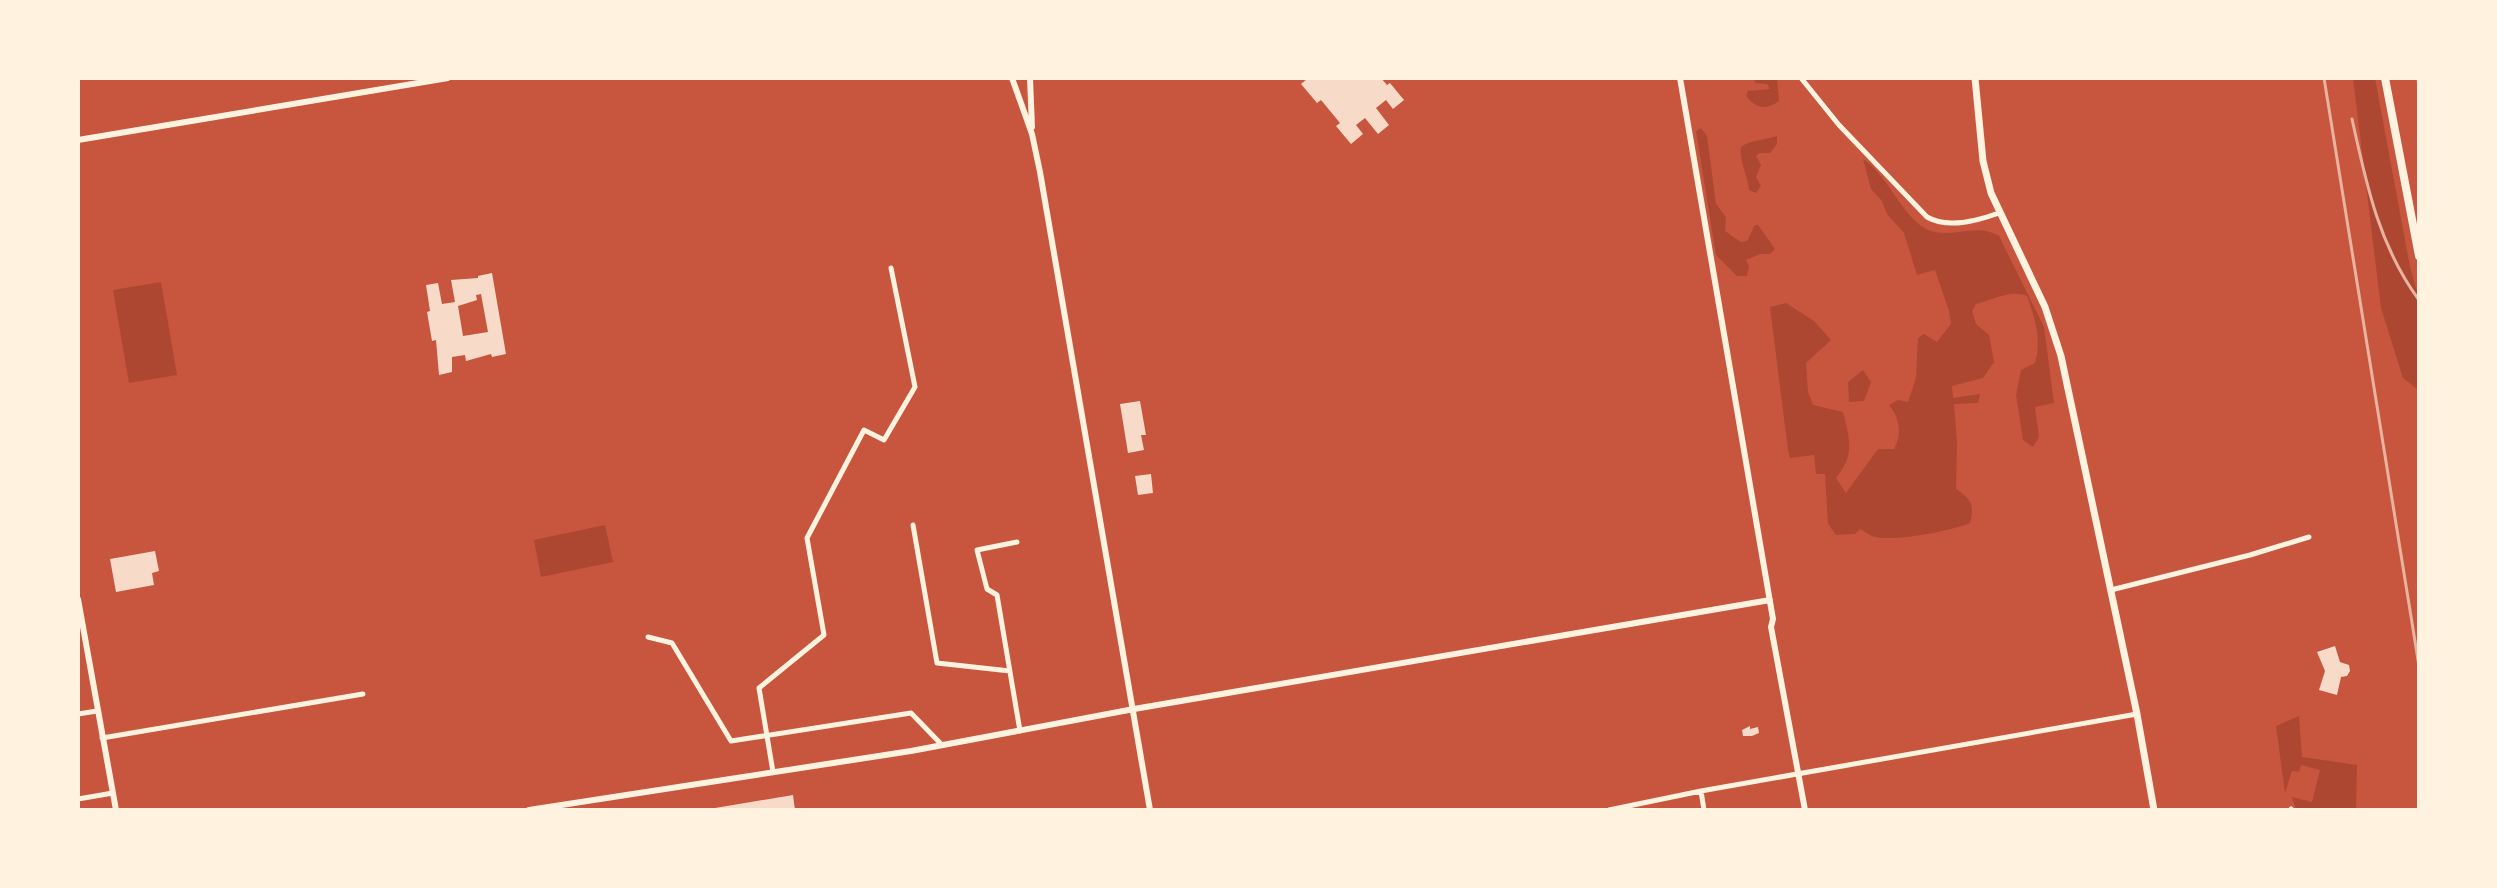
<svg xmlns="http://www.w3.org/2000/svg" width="2497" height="888" font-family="'Source Sans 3',sans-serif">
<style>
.green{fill:#ae4732}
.building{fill:#f7dbc8;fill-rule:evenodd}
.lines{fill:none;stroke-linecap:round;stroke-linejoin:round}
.minor{stroke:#fff3e0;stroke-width:5}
.tertiary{stroke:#fff3e0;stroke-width:6}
.secondary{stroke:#fff3e0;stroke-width:7}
.primary{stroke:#fff3e0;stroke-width:8}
.rail{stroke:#e9b49f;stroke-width:3}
</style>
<rect width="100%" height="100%" fill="#c8553d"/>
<path class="green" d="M1753 78H1777L1779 101C1765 111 1756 108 1746 96L1748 91 1770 89 1767 84 1756 83Z
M2353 78H2375L2410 267 2419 298 2417 389 2403 378 2381 308Z
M1701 128 1707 136 1716 204 1726 217 1725 231 1741 242 1747 241 1755 225H1758L1775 249 1770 254H1760L1746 260 1749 266 1747 276H1737L1716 255 1696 131Z
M1777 136V144L1770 153H1759L1756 156 1761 165 1756 177 1761 186 1756 193 1749 190C1748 174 1739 163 1741 147 1749 140 1766 140 1777 136Z
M1863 159C1888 175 1901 215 1926 229 1951 241 1974 221 1999 236L2044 327 2054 403 2035 407 2039 437 2033 447 2023 440 2016 395 2021 370 2035 363C2042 340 2035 318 2027 296 2012 289 1991 300 1976 304L1972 311 1976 324 1989 335 1994 362 1983 378 1952 386 1953 398 1980 394 1978 403 1954 404 1957 443 1956 489C1971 499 1975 505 1970 523 1951 531 1890 543 1872 536 1867 534 1864 531 1860 529L1855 534 1836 535 1828 524 1825 474H1816L1814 455 1790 458 1788 450 1770 307 1786 303 1814 321 1831 340 1806 363 1808 392 1813 405 1843 412C1850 439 1855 455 1836 478L1846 493 1878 449H1894C1902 434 1900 418 1889 405L1898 400 1908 402 1916 378 1918 338 1924 334 1937 342 1951 324 1949 311 1935 270 1917 275 1904 233 1887 214 1882 201 1871 189Z
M161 282 177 375 129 383 113 290Z
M1863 370 1871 382 1864 401 1849 402 1848 382Z
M605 525 613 562 541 577 534 540Z
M2299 716 2302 757 2357 765 2356 810H2296L2292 797 2312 802 2320 770 2301 765 2299 772 2292 771 2285 793 2276 726Z"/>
<path class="building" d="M1308 78H1381L1387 85 1390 83 1404 100 1393 109 1386 100 1376 108 1389 125 1378 134 1365 118 1356 125 1363 134 1351 144 1336 126 1340 123 1321 100 1317 103 1301 84Z
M492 273 506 354 492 357 491 354 466 361 465 355 452 357V372L439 375 436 340 432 341 427 312 430 311 426 285 438 283 442 304 455 302 451 280 478 278V276ZM481 294 488 332 463 336 458 306 477 300 476 295Z
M1140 401 1146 435H1141L1144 450 1128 453 1120 404Z
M1151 474 1153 493 1138 495 1135 476Z
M155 551 159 571 152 573 154 585 116 592 110 559Z
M2335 646 2340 662 2349 665 2350 671 2347 676 2341 677 2337 695 2319 690 2325 671 2317 652Z
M1750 726V729L1758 727 1759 733 1752 736H1743L1742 730Z
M793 795 795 810H715V808Z"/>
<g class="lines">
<path class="minor" d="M1801 78 1839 125 1927 217C1948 229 1977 221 1999 213
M913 525 937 663 1010 671
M1017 542 977 550 987 589 997 595 1020 731
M2111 590 2250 555 2309 537
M648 637 672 643 731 741 911 713 942 745
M78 714 97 711
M102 738 363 694
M773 772 759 688 824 635 807 538 864 430 884 440 915 387 891 268
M1701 791 1704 810
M78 799 113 793
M2291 809 2292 810
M1609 810 1701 791 2137 714"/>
<path class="tertiary" d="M1012 78 1032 134 1040 172 1150 810
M1030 78 1032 127
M1680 78 1773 619 1771 627 1805 810
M78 140 448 78
M78 599 116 810
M529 810 911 751 1134 709 1770 600"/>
<path class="secondary" d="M1975 78 1983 161 1991 193 2045 307 2061 356 2137 714 2154 810"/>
<path class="primary" d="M2385 78 2419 256"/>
<path class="rail" d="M2324 78 2419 666
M2418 78 2419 89
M2352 119C2366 183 2379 246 2419 300"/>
</g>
<rect width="2497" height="888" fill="none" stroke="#fff3e0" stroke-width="160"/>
</svg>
